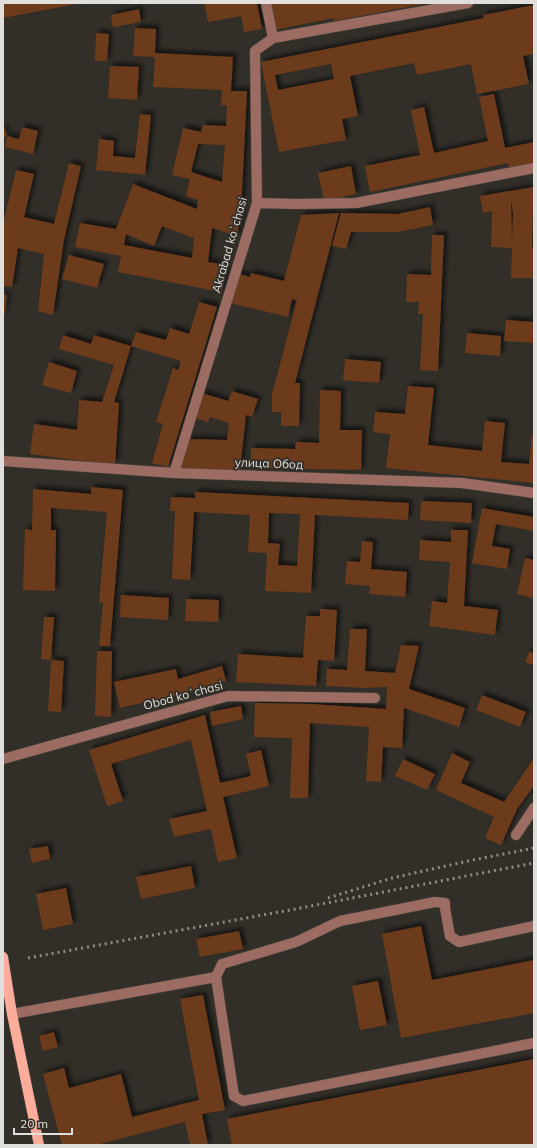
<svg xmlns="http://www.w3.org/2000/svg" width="537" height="1148" font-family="Mulish,sans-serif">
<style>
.building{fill:#6c3a1b;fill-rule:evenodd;filter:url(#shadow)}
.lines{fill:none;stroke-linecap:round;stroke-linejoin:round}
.minor-casing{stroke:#4e4b45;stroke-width:11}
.major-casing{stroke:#4e4b45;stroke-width:11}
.minor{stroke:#9c6b61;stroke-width:10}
.major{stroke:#fcac9b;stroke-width:10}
.rail{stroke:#908e89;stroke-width:3;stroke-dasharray:2 4;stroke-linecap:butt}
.labels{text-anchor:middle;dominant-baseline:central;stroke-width:3.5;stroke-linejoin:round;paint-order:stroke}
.street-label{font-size:12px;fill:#e1dfdb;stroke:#322f29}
</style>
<defs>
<filter id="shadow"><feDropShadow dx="3.5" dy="-3.5" stdDeviation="2" flood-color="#0009"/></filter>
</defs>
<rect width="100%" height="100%" fill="#322f29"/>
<path class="building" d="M3 3H77V4L3 18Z
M204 3H257L262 29 244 32 241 16 208 22Z
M269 3H424V4L334 21V18L274 30Z
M534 5V54L523 56 529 84 477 94 471 64 417 75 414 63 350 76 358 116 342 119 346 140 279 152 261 62 484 18 483 15ZM331 64 334 79 278 90 275 75Z
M139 9 141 22 113 27 111 15Z
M135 28 156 29 155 53 233 57 231 91H247L241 213 237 236 212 228 208 262 226 265 221 292 118 272 121 256 75 247 80 223 116 229 133 184 197 209 198 200 186 196 190 179 172 175 183 128 201 132 203 125 226 126 227 105H221L222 90 153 87 155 57 133 56ZM198 144 225 145 222 182 191 172ZM162 226 194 238 192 258 124 245 126 234 154 246Z
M96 33 109 34 107 61H95Z
M110 66 139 67 137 100 108 98Z
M494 94 505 148 534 142V164L510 169 508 163 370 192 365 166 420 155 411 110 424 107 434 153 488 141 479 97Z
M140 114 151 115 145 175 96 170 99 139 114 141 113 156 135 158Z
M3 125 7 136 3 138Z
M22 127 38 131 33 154 5 147 7 136 19 139Z
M69 163 81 166 64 240 53 315 38 311 44 254 18 248 12 287 3 286V224L16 170 34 174 24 217 54 224Z
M351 166 356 194 324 201 318 173Z
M534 187V210H533L532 247H534V278H511L512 248 491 247 492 211 483 213 480 196ZM511 199 513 213 512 243Z
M430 207 433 225 397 232H351L346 249 332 246 341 213 398 214Z
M339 213 295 383H300L299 426H281V412H272V394L297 300 292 299 288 317 230 303 237 273 250 277 251 273 284 281 301 215Z
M432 235H444L438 371 420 370 423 314H418L419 302H406L407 274 431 275Z
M69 255 104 264 97 288 62 279Z
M3 294 7 295 4 318H3Z
M199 302 217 307 168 467 152 463 163 424 156 422 173 368 178 370 181 361 131 346 114 402 119 403 115 464 90 462 30 454 34 424 77 430 79 400 102 402 114 365 59 349 63 335 91 344 94 335 131 346 136 332 166 340 170 328 189 334Z
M506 320 534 322V343L504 341Z
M467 333 501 336 500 356 465 353Z
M345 359 381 362 379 383 343 380Z
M49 362 77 371 71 393 42 385Z
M408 386 434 388 428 445 482 451 485 421 505 423 501 462 529 464 532 435 534 436V483L386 468 390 434 373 432 375 412 405 414Z
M320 390 341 391 340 430H362L361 470 251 468V448L295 449 296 442 319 443Z
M232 391 258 399 252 417 246 415 240 470 179 469 188 439 227 440 229 423 210 417 208 422 195 418 202 393 228 401Z
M91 487 123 490 110 646H99L103 603 99 602 107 512 51 508V530H56L55 591 23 590 25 529 32 530 33 489 91 494Z
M195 492 409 503 408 520 315 515 311 593 265 591 267 553 248 552 250 515 194 512 190 580 172 579 175 511H170L171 497 195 498ZM269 513 300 514 297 566 278 565 280 544 268 543Z
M421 501 472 503 471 523 420 520Z
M482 508 534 517V531L496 524 492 546 510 549 507 569 472 563Z
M451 530H468L464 606 498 610 495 635 429 626 432 601 447 603 450 562 419 560 420 540 451 542Z
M362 541 373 542 371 569 407 572 405 597 369 594 370 586 345 584 347 561 360 562Z
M525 558 534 560V598L517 594Z
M121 595 169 598 168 620 120 617Z
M186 599 219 600 218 622 185 621Z
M320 609 337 610 334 661 318 660 316 686 236 682 238 654 303 658 306 616H320Z
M44 617H54L51 660 41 659Z
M350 629H367L365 671 395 673 401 645 419 646 409 689 465 708 459 727 404 708 402 748 383 747 381 782 366 781 369 727 310 723 308 798H290L292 738 254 737 255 703 311 704 386 709 387 687 364 688 326 686 327 669 347 670Z
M97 651H112L111 717 95 716Z
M529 652 534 653V665L525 662Z
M51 660 64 661 61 712 48 711Z
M222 666 226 681 181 694 120 708 114 682 176 669 178 679Z
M482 695 526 712 520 727 476 710Z
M241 706 243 719 212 726 210 712Z
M205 715 220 783 251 776 246 754 261 750 269 786 223 797 237 858 218 862 211 829 174 837 169 819 207 811 191 740 111 764 123 801 107 806 89 750Z
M452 753 470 762 461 783 504 802 534 758V786L517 809 501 845 485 838 494 817 436 790Z
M403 759 435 774 427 790 395 776Z
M48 846 50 859 32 863 29 849Z
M191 866 195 888 141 899 136 877Z
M66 888 73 924 43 930 36 894Z
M421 926 432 980 534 960V1013L401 1038 382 934Z
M239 931 243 949 200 957 196 939Z
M378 981 387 1025 360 1030 352 986Z
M203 995 225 1110 202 1114 208 1145H190L185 1122 96 1145H62L43 1074 64 1068 69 1088 121 1074 132 1117 182 1104 199 1100 180 999Z
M54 1032 58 1047 43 1051 39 1036Z
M534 1059V1145H232L227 1119Z"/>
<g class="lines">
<g class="minor-casing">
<path id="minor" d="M266 3 273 38
M257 203 298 204 356 203 534 168
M3 461 174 473 462 483 534 493
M174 473 257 203 255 51 273 38 468 3
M3 759 228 696 375 698
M516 835 534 808
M216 977 234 1096 243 1101 534 1043
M12 1014 216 977 222 964 296 942 340 921 435 902 445 903V908L450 936 459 942 534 926"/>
</g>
<g class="major-casing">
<path id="major" d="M3 957 12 1014 39 1145"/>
</g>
<use href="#minor" class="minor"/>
<use href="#major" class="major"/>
<path class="rail" d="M328 898 392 878 468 861 534 848
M28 958 290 910 534 863"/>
</g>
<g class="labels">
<g class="street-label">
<text transform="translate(229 245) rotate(-74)">Akrabad koʻchasi</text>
<text transform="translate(269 463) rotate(2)">улица Обод</text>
<text transform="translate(183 695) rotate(-15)">Obod koʻchasi</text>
</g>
</g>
<rect width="537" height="1148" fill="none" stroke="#e1dfdb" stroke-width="8"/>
<path d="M14 1128v6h58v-6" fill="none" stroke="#e1dfdb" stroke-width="2"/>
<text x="20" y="1128" font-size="12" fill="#e1dfdb" stroke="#322f29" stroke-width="3" paint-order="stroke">20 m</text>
</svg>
